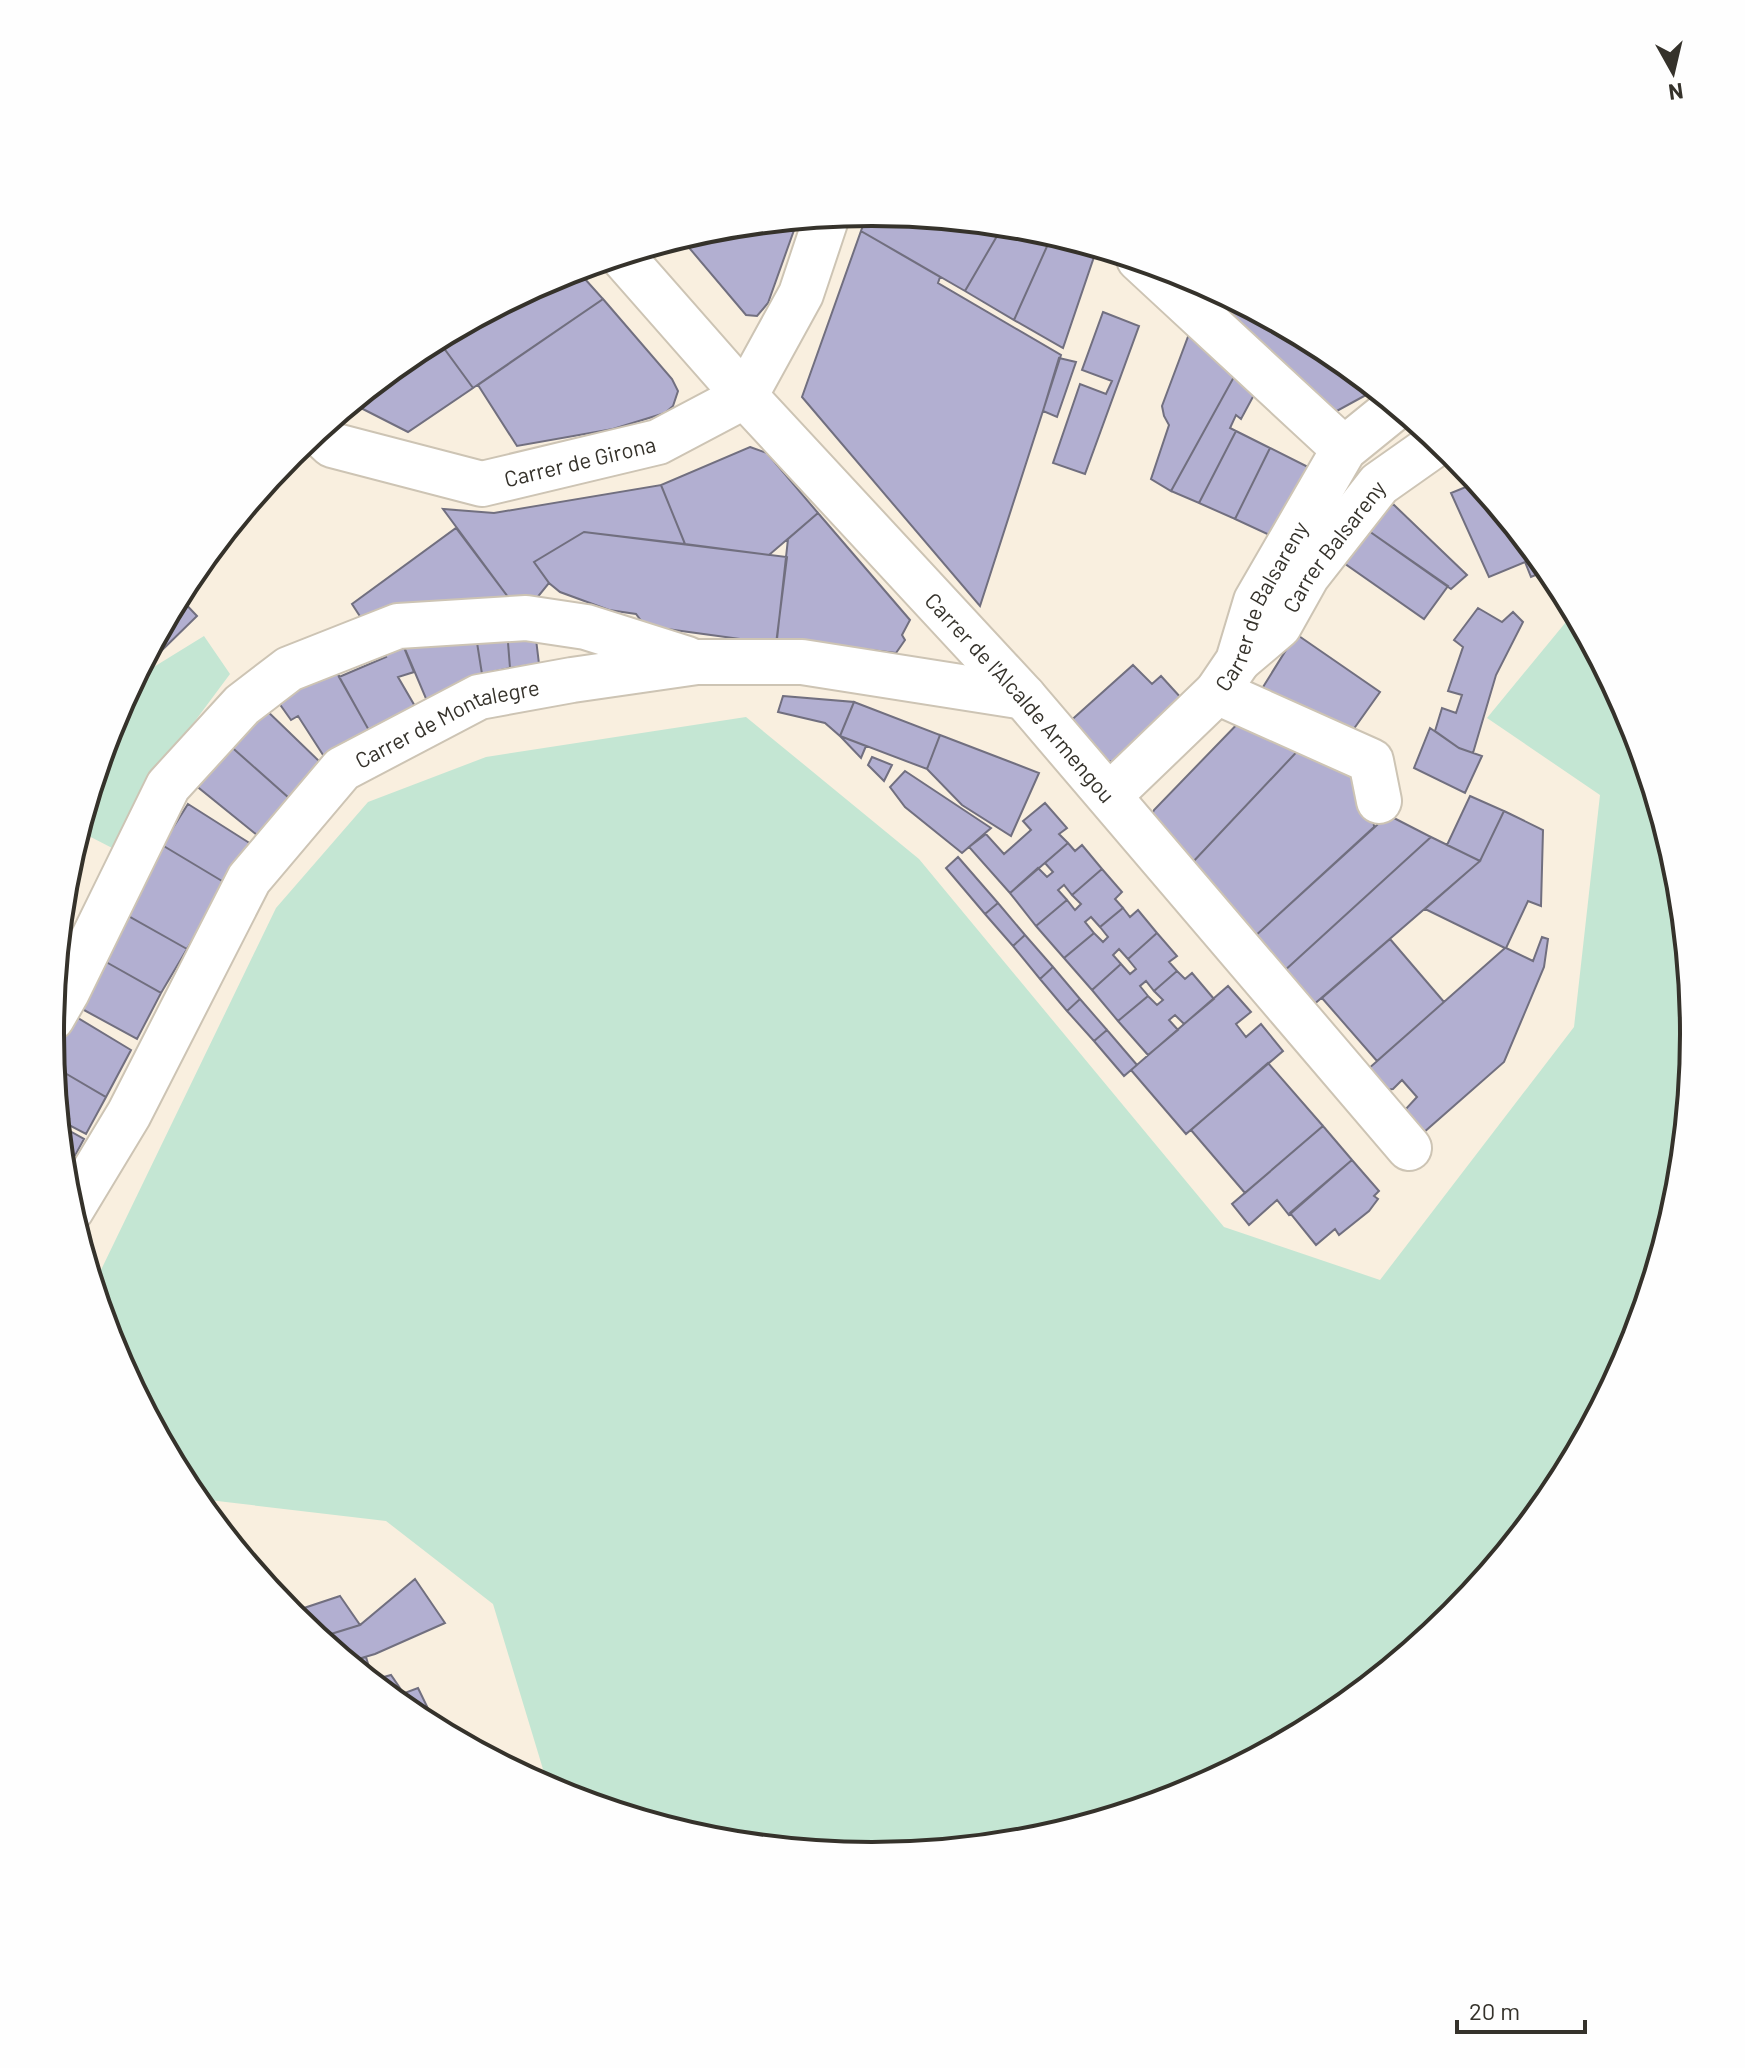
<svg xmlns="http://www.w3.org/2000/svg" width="1745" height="2068" font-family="Barlow,sans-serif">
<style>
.green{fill:#c4e6d3}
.building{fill:#b2afd1;stroke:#716f7f;stroke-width:2}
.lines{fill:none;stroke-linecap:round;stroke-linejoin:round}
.minor-casing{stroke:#cdc4b4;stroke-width:48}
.minor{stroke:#fff;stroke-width:44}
.labels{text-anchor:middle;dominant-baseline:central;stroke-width:8;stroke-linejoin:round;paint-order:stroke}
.street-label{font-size:22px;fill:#35322b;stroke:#fefefe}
.rim{fill:none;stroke:#35322b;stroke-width:4}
</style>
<rect width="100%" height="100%" fill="#f9efdf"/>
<path class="green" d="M1575 611 1633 720 1679 874 1695 1034 1679 1195 1632 1349 1556 1491 1454 1616 1329 1718 1187 1794 1033 1841 872 1856 712 1841 549 1789 493 1604 386 1521 200 1499 194 1497 188 1491 112 1348 99 1304 100 1272 276 908 368 802 486 757 746 717 919 859 1224 1227 1380 1280 1574 1027 1600 795 1487 718Z
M204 636 230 674 169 756 118 851 79 831 113 719 137 674 144 673Z"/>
<path class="building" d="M868 212H873L1004 224 965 291 861 231Z
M798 219 768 303 757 316 746 315 680 237 712 227Z
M1004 224 1033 227 1053 233 1014 320 965 291Z
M861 231 940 277 938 283 1061 355 980 606 802 397Z
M1053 233 1088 244 1096 251 1063 348 1014 320Z
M576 269 603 299 473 388 438 340 558 274Z
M1188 274 1330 350 1377 389 1335 412Z
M603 299 672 379 678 391 673 406 665 413 613 429 517 446 478 385Z
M1103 312 1139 326 1085 474 1053 463 1080 384 1106 394 1112 381 1082 370Z
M452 331 438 340 382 378 416 350Z
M1189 334 1235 375 1171 491 1151 479 1169 425 1164 416 1162 406Z
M438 340 473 388 408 432 351 403 382 378Z
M1059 358 1076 362 1057 417 1043 411Z
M1235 375 1255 393 1241 419 1236 415 1230 428 1236 431 1199 503 1171 491Z
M1236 431 1270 448 1235 519 1199 503Z
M750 447 767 453 818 513 769 555 685 544 661 485Z
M1270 448 1312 469 1278 539 1235 519Z
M1478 482 1550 569 1531 577 1525 562 1489 577 1451 493Z
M661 485 685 544 584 532 534 562 549 583 532 604 514 605 443 509 494 513Z
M1393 504 1467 575 1451 589 1366 529Z
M818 513 910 620 902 635 905 640 896 653 777 639 788 539Z
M456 528 514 605 363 621 352 604Z
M1366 529 1448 586 1424 619 1341 561Z
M584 532 787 557 776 644 645 626 636 614 609 610 560 592 549 583 534 562Z
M178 596 197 616 154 658 149 652Z
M1478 608 1502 622 1513 612 1523 622 1496 675 1473 753 1459 748 1435 731 1442 708 1456 713 1462 695 1448 691 1463 647 1454 640Z
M475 630 482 674 427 701 402 642Z
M475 630H507L510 668 482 674Z
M507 630 535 631 539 664 510 668Z
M1296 634 1380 692 1348 737 1258 695Z
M403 645 414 672 398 677 416 708 371 734 339 677 386 657 381 648Z
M331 662 371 734 325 758 298 716 291 720 274 696Z
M1133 665 1152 684 1161 676 1182 699 1113 762 1103 760 1067 724Z
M783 696 854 702 840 736 825 723 778 712Z
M854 702 940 735 927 769 840 736Z
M262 706 320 762 289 798 227 743Z
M1247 714 1306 742 1191 864 1152 815 1154 810Z
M1430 728 1459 748 1482 756 1465 793 1414 768Z
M940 735 1039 773 1011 836 962 805 927 769Z
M840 736 866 746 861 758Z
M1306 742 1351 764 1372 802 1374 827 1253 938 1191 864Z
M227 743 289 798 257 835 194 784Z
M872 757 892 765 884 781 868 765Z
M905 771 991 828 962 853 905 807 890 787Z
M1470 796 1504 811 1480 861 1447 845Z
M1045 803 1067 828 1059 834 1068 843 1010 893 969 847 986 834 1004 854 1031 830 1023 821Z
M188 804 251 844 227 884 162 845Z
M1504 811 1543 830 1541 906 1528 901 1506 948 1533 961 1542 937 1548 939 1544 967 1504 1062 1423 1133 1404 1111 1417 1097 1402 1080 1393 1089 1386 1090 1367 1070 1505 948 1425 909 1480 861Z
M1388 815 1431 837 1283 972 1253 938Z
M1431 837 1480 861 1312 1006 1283 972Z
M1068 843 1075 851 1082 845 1102 869 1072 895 1064 885 1058 890 1067 900 1036 926 1010 893 1038 868 1047 877 1053 872 1045 863Z
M162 845 227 884 187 949 125 914Z
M958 857 998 903 985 914 946 868Z
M1102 869 1122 892 1115 899 1123 908 1100 927 1091 917 1085 922 1094 933 1064 958 1036 926 1067 900 1075 910 1081 904 1072 895Z
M998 903 1025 935 1013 946 985 914Z
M1123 908 1130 917 1138 910 1157 933 1128 959 1119 949 1113 955 1121 964 1092 990 1064 958 1094 933 1103 942 1108 937 1100 927Z
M125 914 187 949 161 993 99 958Z
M1157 933 1177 956 1169 962 1177 971 1154 991 1146 981 1140 986 1148 996 1118 1021 1092 990 1121 964 1130 974 1136 969 1128 959Z
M1025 935 1053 967 1040 979 1013 946Z
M1390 939 1444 1002 1377 1061 1322 998Z
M99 958 161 993 137 1039 73 1004Z
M1053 967 1080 999 1067 1011 1040 979Z
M1177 971 1185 979 1192 973 1214 999 1184 1024 1175 1015 1169 1020 1178 1030 1148 1055 1118 1021 1148 996 1157 1005 1163 1000 1154 991Z
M1228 986 1251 1012 1236 1024 1246 1037 1261 1024 1283 1051 1186 1134 1131 1070Z
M1080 999 1107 1030 1094 1041 1067 1011Z
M68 1012 131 1050 106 1097 53 1066 51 1041Z
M1107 1030 1137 1065 1124 1076 1094 1041Z
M1268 1063 1323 1126 1245 1193 1191 1130Z
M53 1066 106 1097 86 1134 65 1123 69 1119 58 1112Z
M59 1125 84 1139 66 1172 63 1170Z
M1323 1126 1352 1160 1289 1215 1277 1200 1249 1225 1232 1204Z
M1352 1160 1379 1191 1374 1196 1378 1199 1369 1211 1339 1235 1335 1229 1316 1245 1290 1213Z
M415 1579 445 1623 375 1654 348 1662 318 1638 360 1625Z
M340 1596 360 1625 318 1638 289 1613Z
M366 1657 373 1680 391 1675 404 1694 391 1698 348 1662Z
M418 1688 438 1729 415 1718 391 1698Z"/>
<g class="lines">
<g class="minor-casing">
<g id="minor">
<path id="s1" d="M621 255 745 396 1024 697 1409 1148"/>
<path d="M1139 259 1344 449"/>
<path d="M745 396 801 294 827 216"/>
<path id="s2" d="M317 431 332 445 482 484 658 442 745 396"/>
<path id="s3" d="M1240 659 1279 626 1307 576 1379 484 1440 441"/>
<path d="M1217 692 1371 761 1379 801"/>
<path id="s4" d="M1110 795 1217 692 1238 661 1256 601 1344 449 1397 406"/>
<path d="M52 1018 67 992 168 786 242 705 289 669 398 626 526 618 586 627 687 659"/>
<path id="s5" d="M71 1210 129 1114 249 879 342 769 479 697 572 680 697 662H802L1024 697"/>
</g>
</g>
<use href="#minor" class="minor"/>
</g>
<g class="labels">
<g class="street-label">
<text stroke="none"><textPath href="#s2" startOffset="276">Carrer de Girona</textPath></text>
<text stroke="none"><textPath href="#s3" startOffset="148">Carrer Balsareny</textPath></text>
<text stroke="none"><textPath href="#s4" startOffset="246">Carrer de Balsareny</textPath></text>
<text stroke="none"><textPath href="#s1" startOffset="596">Carrer de l'Alcalde Armengou</textPath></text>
<text stroke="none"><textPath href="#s5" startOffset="636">Carrer de Montalegre</textPath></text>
</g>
</g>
<path d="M0 0H1745V2068H0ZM64 1034a808 808 0 1 1 1616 0a808 808 0 1 1-1616 0Z" fill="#fefefe" fill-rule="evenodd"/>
<path class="rim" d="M64 1034a808 808 0 1 1 1616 0a808 808 0 1 1-1616 0Z"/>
<g transform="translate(1673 72) rotate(172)" stroke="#fefefe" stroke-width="6" paint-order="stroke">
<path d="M0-6L14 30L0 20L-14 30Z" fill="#35322b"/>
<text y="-12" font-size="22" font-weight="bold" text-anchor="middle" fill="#35322b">N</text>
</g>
<path d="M1457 2020v12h128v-12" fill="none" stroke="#35322b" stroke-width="4"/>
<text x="1469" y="2020" font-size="24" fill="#35322b" stroke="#fefefe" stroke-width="6" paint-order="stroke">20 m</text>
</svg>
